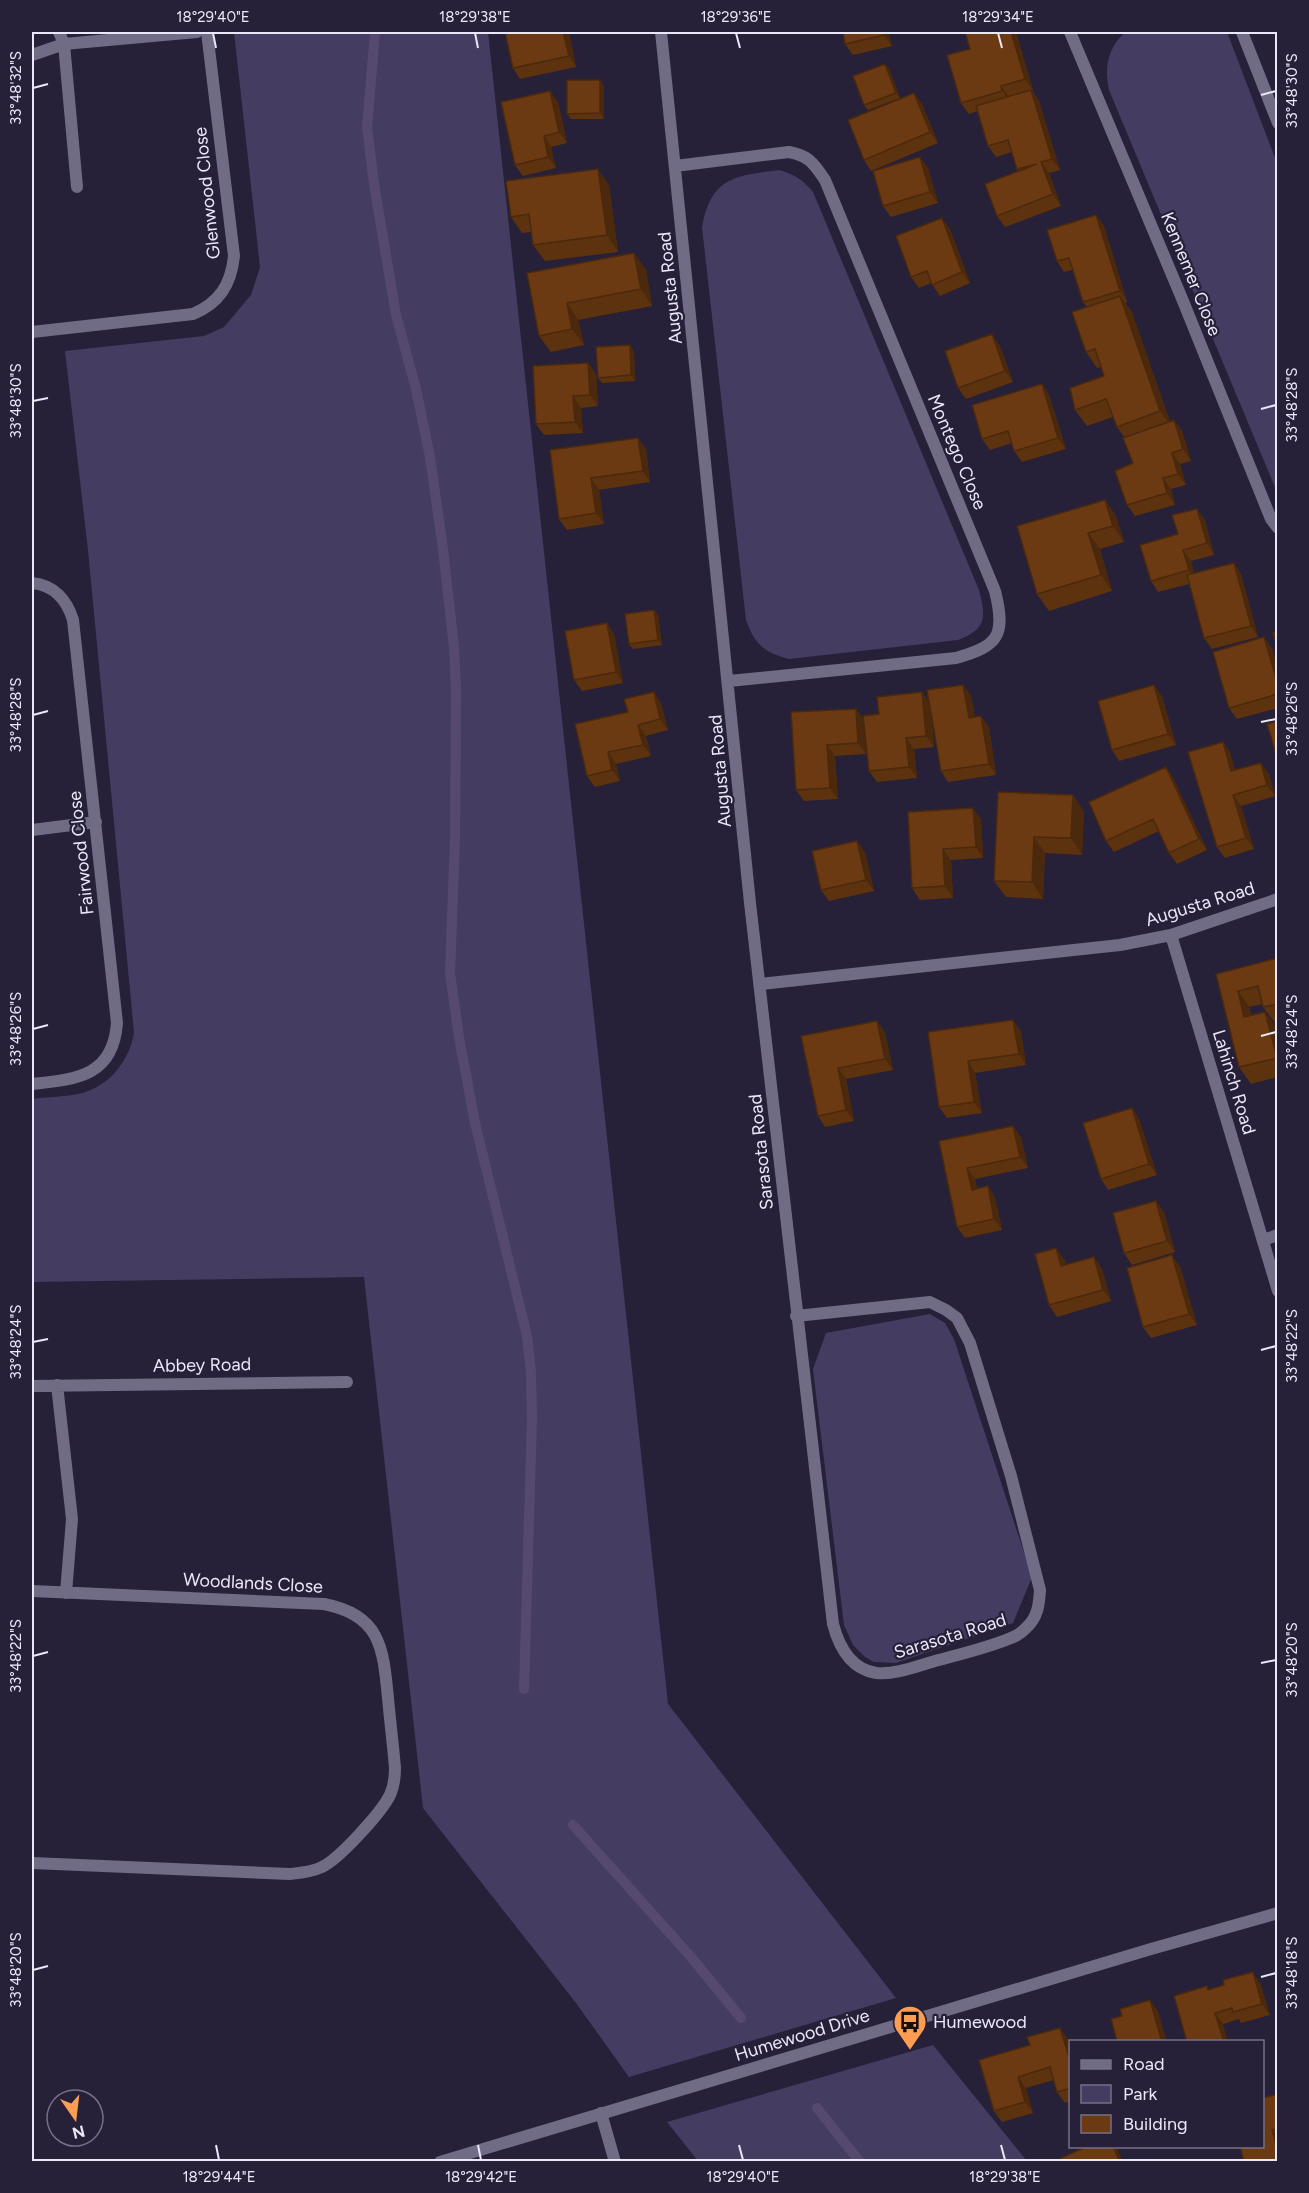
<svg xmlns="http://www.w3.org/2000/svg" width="1309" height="2193" font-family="Figtree,sans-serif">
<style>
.green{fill:#453d61}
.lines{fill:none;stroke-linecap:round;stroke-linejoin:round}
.stream{stroke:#56496f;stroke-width:10}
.service{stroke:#716c85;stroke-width:12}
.minor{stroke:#716c85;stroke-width:12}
.tertiary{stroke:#716c85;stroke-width:12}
.wall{fill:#5c320f}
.shaded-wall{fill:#4b290d}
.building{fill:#6b3a12;stroke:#4b290d;stroke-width:1.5}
.ticks{fill:none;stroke:#eae7f9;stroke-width:2}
.labels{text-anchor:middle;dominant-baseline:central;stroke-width:4.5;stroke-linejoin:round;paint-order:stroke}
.street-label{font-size:18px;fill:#eae7f9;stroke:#262039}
.poi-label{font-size:18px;fill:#eae7f9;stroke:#262039;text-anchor:start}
.neatline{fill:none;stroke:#eae7f9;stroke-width:2}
.ticks-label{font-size:15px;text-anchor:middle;fill:#eae7f9}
</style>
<rect width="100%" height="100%" fill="#262039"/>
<path class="green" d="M234 32H488L668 1704 896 1998 629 2077 576 2003 423 1808 364 1277 32 1282V1099C47 1097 63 1097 78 1094 108 1088 130 1061 134 1032L88 550 65 351 204 336 224 327 251 295 260 267Z
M1125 32H1227L1277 163V492L1109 90C1104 65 1108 49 1125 32Z
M779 170C794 174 803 180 813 192L979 590C986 617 987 629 958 640L789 659C764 652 755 645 746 620L702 227C711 177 735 176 779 170Z
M930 1314 945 1323 954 1339 1032 1577 1013 1623 896 1663 874 1662 865 1657 853 1645 844 1625 813 1369 826 1333Z
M933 2045 1027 2161H698L667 2122Z"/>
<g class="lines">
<path class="stream" d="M375 32 367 127 374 184 396 315 416 389 430 457 443 549 454 647 456 691 455 838 450 973 459 1037 475 1123 527 1336 531 1373 532 1417 524 1689
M573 1825 691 1957 741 2018
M817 2108 860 2162"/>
<path class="service" d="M601 2113 615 2162"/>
<path class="minor" d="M59 32 64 44 77 187
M661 32 750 903 833 1624C839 1647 851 1669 876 1673 896 1675 917 1666 935 1661 961 1654 987 1648 1011 1638 1017 1636 1022 1632 1026 1628 1038 1617 1039 1605 1040 1590L1011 1476 970 1343 957 1318 946 1310 930 1302 796 1316
M1070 32 1183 301 1271 519 1278 528
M1242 32 1278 123
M32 55 64 44 197 32
M675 166 789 152C810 156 814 164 825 180L995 591C1006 635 999 646 956 658L729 681
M32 332 193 314C219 303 231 285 234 256L207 32
M32 583C54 585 67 600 73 620L117 1023C113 1077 76 1079 32 1084
M32 830 96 822
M1171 935 1278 1291
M761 984 1120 945 1171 935 1278 899
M1263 1240 1278 1235
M57 1385 72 1519 66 1593
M32 1386 347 1382
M32 1591 324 1604C381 1615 383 1648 388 1698 390 1721 393 1744 395 1768 395 1777 394 1786 390 1795 381 1813 339 1859 322 1867 312 1872 300 1873 290 1874L32 1863"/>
<path class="tertiary" d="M440 2162 1151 1949 1278 1913"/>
</g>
<path class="wall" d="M569 32 576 67 520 79 513 68Z
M888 32 892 46 853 55 845 44Z
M1016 32 1033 90H1032L1039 101 1060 170 1049 173 1061 206 1005 227 997 216 1018 171 1017 169 1012 152 996 157 988 146 978 111 969 114 961 103 970 49Z
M885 64 889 69 900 98 868 110 864 105Z
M604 86V119H571L567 114Z
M914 93 922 104 938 143 871 171 864 160Z
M558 102 567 143 551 147 556 168 523 176 515 165Z
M920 157 928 168 938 203 891 217 883 206Z
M609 185 618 252 545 261 533 245 531 232 522 233 511 217Z
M1096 215 1104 226 1127 302 1125 303 1132 312 1170 422 1174 420 1182 431 1191 461 1180 464 1186 485 1171 489 1175 505 1135 516 1127 505 1133 463 1124 437 1117 427 1113 417 1087 426 1075 410 1104 376 1101 367 1097 368 1086 352 1087 307 1083 302 1073 270 1064 272 1057 261Z
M950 229 970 283 940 296 931 283 919 288 911 277Z
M634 253 646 270 652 306 578 320 584 345 551 352 539 336 527 273Z
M1000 346 1013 382 966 399 958 388Z
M634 351 635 381 602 383 598 378Z
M588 363 596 374 598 406 581 408 583 433 544 435 536 424Z
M1042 384 1049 395 1066 449 1022 462 1014 451 1012 443 990 450 982 439Z
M646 449 650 482 599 490 604 524 567 530 559 519 550 450Z
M1105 500 1116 516 1124 542 1100 549 1112 591 1049 611 1037 594Z
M1205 520 1214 555 1191 561 1194 573 1234 563 1241 574 1258 637 1212 649 1204 638 1189 584 1158 592 1151 581 1178 534Z
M654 610 658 615 662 645 633 649 629 644Z
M614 634 623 683 582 691 574 680Z
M1272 648 1278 669V708L1237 719 1229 708Z
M963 685 971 696 975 717 981 716 989 727 996 775 948 782 941 771 930 704 934 747 914 749 917 778 877 782 869 771 879 714 930 703Z
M1162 696 1176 745 1119 761 1112 750Z
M661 703 668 730 646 736 651 756 616 764 620 781 595 787 587 776 628 712Z
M856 709 864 720 866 754 835 756 838 799 804 801 796 790 791 712Z
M1223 742 1230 753 1235 770 1269 774 1275 796 1241 806 1254 849 1225 858 1217 847Z
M1166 767 1173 778 1207 850 1177 864 1169 853 1159 831 1114 852 1106 841Z
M998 792 1073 795 1084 812 1082 855 1045 853 1043 899 1006 897 994 881Z
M908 812 981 819 983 858 951 860 953 898 920 900 912 888Z
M865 852 874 891 829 901 821 890Z
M1278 958V1023H1275L1263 1007V1004L1249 1007 1251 1015 1265 1012 1277 1028 1278 1077 1251 1084 1239 1067 1216 974Z
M1021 1031 1026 1065 975 1073 982 1113 947 1118 939 1107 928 1032Z
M885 1032 893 1070 846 1079 854 1121 825 1127 818 1116 801 1036Z
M1132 1108 1139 1119 1157 1175 1108 1190 1101 1179Z
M1021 1137 1028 1168 975 1179 977 1189 988 1186 995 1198 1002 1230 965 1238 957 1227 939 1141Z
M1164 1212 1175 1252 1132 1265 1124 1253Z
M1094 1257 1102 1269 1111 1301 1057 1317 1049 1305 1064 1259 1066 1265Z
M1180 1266 1197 1325 1151 1338 1143 1327Z
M1260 1983 1270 2015 1241 2023 1239 2019 1223 2024 1187 2042 1209 1990Z
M1068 2039 1071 2047V2101L1065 2103 1057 2092 1054 2080 1026 2088 1033 2113 1002 2122 994 2111 979 2060Z
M1278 2094V2162H1244Z"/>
<path class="shaded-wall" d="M563 32H569L576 67 569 56Z
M883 32H888L892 46 884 35Z
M1011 32H1016L1033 90 1025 79Z
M885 64 889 69 900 98 896 93Z
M600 80 604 86V119L600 113Z
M1001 86 1009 97 1010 102 1002 91Z
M1031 90 1039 101 1060 170 1052 159Z
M550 91 558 102 567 143 559 132Z
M914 93 922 104 938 143 930 132Z
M544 136 551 147 556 168 548 157Z
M920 157 928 168 938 203 930 192Z
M1041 162 1049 173 1061 206 1053 194Z
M598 169 609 185 618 252 607 235Z
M1096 215 1104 226 1127 302 1120 291Z
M942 218 950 229 970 283 962 272Z
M634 253 646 270 652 306 641 289Z
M1120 296 1132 312 1172 427 1160 411Z
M567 303 578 320 584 345 572 329Z
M992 334 1000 346 1013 382 1005 371Z
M630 345 634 351 635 381 631 375Z
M588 363 596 374 598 406 590 395Z
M1042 384 1049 395 1066 449 1058 438Z
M573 396 581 408 583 433 575 422Z
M1174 420 1182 431 1191 461 1183 449Z
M638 438 646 449 650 482 643 471Z
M1172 453 1180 464 1186 485 1178 474Z
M591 478 599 490 604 524 596 513Z
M1163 478 1171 489 1175 505 1167 493Z
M1105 500 1116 516 1124 542 1113 526Z
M1197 509 1205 520 1214 555 1207 543Z
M1088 533 1100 549 1112 591 1101 575Z
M1183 550 1191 561 1197 582 1189 570Z
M1234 563 1241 574 1258 637 1251 626Z
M654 610 658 615 662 645 658 640Z
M607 623 614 634 623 683 616 672Z
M1264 637 1272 648 1278 669V685Z
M963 685 971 696 977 729 969 718Z
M1154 685 1162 696 1176 745 1168 734Z
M654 692 661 703 668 730 660 719Z
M922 692 930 703 934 747 926 736Z
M856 709 864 720 866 754 858 743Z
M981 716 989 727 996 775 989 764Z
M638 725 646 736 651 756 643 745Z
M906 738 914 749 917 778 909 767Z
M1223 742 1230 753 1239 782 1231 771Z
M827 745 835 756 838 799 830 788Z
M608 752 616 764 620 781 612 770Z
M1261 763 1269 774 1275 796 1267 785Z
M1166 767 1173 778 1207 850 1199 839Z
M1073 795 1084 812 1082 855 1071 838Z
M1233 795 1241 806 1254 849 1246 838Z
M973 808 981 819 983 858 976 847Z
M1034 837 1045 853 1043 899 1032 882Z
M857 841 865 852 874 891 866 880Z
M943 849 951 860 953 898 945 886Z
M1238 991 1249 1007 1256 1033 1244 1017Z
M1265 1012 1277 1028 1278 1059 1277 1058Z
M1013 1020 1021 1031 1026 1065 1019 1054Z
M877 1021 885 1032 893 1070 885 1059Z
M968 1061 975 1073 982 1113 974 1102Z
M838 1068 846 1079 854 1121 846 1110Z
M1132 1108 1139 1119 1157 1175 1149 1164Z
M1013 1126 1021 1137 1028 1168 1020 1157Z
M967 1168 975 1179 980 1201 972 1190Z
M988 1186 995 1198 1002 1230 994 1219Z
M1156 1201 1164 1212 1175 1252 1167 1241Z
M1056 1248 1064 1259 1069 1277 1061 1266Z
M1172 1255 1180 1266 1197 1325 1189 1314Z
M1094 1257 1102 1269 1111 1301 1103 1290Z
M1253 1972 1260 1983 1270 2015 1262 2004Z
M1150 2000 1158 2011 1167 2042H1162Z
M1215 2013 1223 2024 1228 2042H1224Z
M1060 2028 1068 2039 1071 2047V2059L1069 2057Z
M1018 2077 1026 2088 1033 2113 1025 2102Z
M1272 2130 1278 2138V2150Z
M1113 2146H1116L1117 2148 1123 2162H1120Z"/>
<path class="building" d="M505 32H563L569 56 513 68Z
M843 32H883L884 35 845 44Z
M965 32H1011L1025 79 1001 86 1002 91 961 103 947 55 970 49Z
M885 64 896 93 864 105 853 76Z
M567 80H600V113L567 114Z
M1031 90 1052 159 1041 162 1053 194 997 216 985 184 1037 164 1017 169 1008 140 988 146 976 106Z
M550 91 559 132 544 136 548 157 515 165 501 102Z
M914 93 930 132 864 160 848 120Z
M920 157 930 192 883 206 873 171Z
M598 169 607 235 533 245 529 214 511 217 506 181Z
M1096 215 1120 291 1083 302 1069 258 1057 261 1047 230Z
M942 218 962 272 932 285 927 271 911 277 896 236Z
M634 253 641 289 567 303 572 329 539 336 527 273Z
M1120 296 1160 411 1117 427 1106 399 1075 410 1070 388 1104 376 1095 349 1086 352 1072 312Z
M992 334 1005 371 958 388 945 351Z
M630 345 631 375 598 378 596 347Z
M588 363 590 395 573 396 575 422 536 424 533 366Z
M1042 384 1058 438 1014 451 1008 431 982 439 972 405Z
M1174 420 1183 449 1172 453 1178 474 1163 478 1167 493 1127 505 1115 471 1133 463 1123 438Z
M638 438 643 471 591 478 596 513 559 519 550 450Z
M1105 500 1113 526 1088 533 1101 575 1037 594 1017 526Z
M1197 509 1207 543 1183 550 1189 570 1151 581 1140 545 1178 534 1172 515Z
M1234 563 1251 626 1204 638 1187 575Z
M654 610 658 640 629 644 625 614Z
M607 623 616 672 574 680 565 631Z
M1278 632V648L1273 633Z
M1264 637 1278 685V694L1229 708 1213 652Z
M963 685 969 718 981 716 989 764 941 771 927 690Z
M1154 685 1168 734 1112 750 1098 701Z
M654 692 660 719 638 725 643 745 608 752 612 770 587 776 575 724 628 712 624 699Z
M922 692 926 736 906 738 909 767 869 771 863 716 879 714 877 697Z
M856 709 858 743 827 745 830 788 796 790 791 712Z
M1278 721V760L1267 724Z
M1223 742 1231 771 1261 763 1267 785 1233 795 1246 838 1217 847 1188 752Z
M1166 767 1199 839 1169 853 1153 819 1106 841 1089 802Z
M998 792 1073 795 1071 838 1034 837 1032 882 994 881Z
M973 808 976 847 943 849 945 886 912 888 908 812Z
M857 841 866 880 821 890 812 851Z
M1278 958V1004L1263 1007 1258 986 1238 991 1244 1017 1265 1012 1277 1058 1239 1067 1216 974Z
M1013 1020 1019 1054 968 1061 974 1102 939 1107 928 1032Z
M877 1021 885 1059 838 1068 846 1110 818 1116 801 1036Z
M1132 1108 1149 1164 1101 1179 1083 1123Z
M1013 1126 1020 1157 967 1168 972 1190 988 1186 994 1219 957 1227 939 1141Z
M1156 1201 1167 1241 1124 1253 1113 1213Z
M1056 1248 1061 1266 1094 1257 1103 1290 1049 1305 1035 1254Z
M1172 1255 1189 1314 1143 1327 1127 1268Z
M1253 1972 1262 2004 1233 2012 1232 2008 1215 2013 1224 2042H1187L1174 1996 1207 1986 1208 1990 1224 1985 1223 1980Z
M1150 2000 1162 2042H1116L1117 2041 1111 2019 1122 2016 1120 2009Z
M1060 2028 1069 2057 1071 2056V2088L1057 2092 1050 2067 1018 2077 1025 2102 994 2111 979 2060 1030 2045 1027 2037Z
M1278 2094V2128L1272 2130 1278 2150V2162H1244L1240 2146H1263V2098Z
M1088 2146H1113L1120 2162H1063L1061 2158Z"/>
<path class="ticks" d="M213 33 216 48M475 33 478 48M736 33 740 48M998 33 1002 48M33 88 48 84M1261 95 1276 91M33 401 48 398M1261 409 1276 405M33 715 48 711M1261 722 1276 719M33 1029 48 1025M1261 1036 1276 1032M33 1342 48 1339M1261 1350 1276 1346M33 1656 48 1652M1261 1663 1276 1660M33 1970 48 1966M1261 1977 1276 1973M216 2145 219 2160M478 2145 481 2160M739 2145 743 2160M1001 2145 1005 2160"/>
<defs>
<g id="bus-pin" transform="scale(1.725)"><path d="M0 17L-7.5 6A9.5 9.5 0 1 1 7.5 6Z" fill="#fd9d54" stroke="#262039"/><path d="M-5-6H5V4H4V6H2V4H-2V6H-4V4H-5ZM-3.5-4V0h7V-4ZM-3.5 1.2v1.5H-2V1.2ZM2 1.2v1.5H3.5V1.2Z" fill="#111"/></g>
</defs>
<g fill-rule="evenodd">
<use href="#bus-pin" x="910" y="2022"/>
</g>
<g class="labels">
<g class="street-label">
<text transform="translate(207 193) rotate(-96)">Glenwood Close</text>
<text transform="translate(1191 274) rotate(68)">Kennemer Close</text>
<text transform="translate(670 288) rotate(-96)">Augusta Road</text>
<text transform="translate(957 452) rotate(67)">Montego Close</text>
<text transform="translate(720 771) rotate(-95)">Augusta Road</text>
<text transform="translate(81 853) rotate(-96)">Fairwood Close</text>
<text transform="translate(1200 904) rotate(-17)">Augusta Road</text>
<text transform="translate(1234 1082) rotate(73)">Lahinch Road</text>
<text transform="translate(761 1152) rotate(-96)">Sarasota Road</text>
<text transform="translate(202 1365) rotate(-1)">Abbey Road</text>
<text transform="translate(253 1583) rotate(3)">Woodlands Close</text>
<text transform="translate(950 1636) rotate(-17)">Sarasota Road</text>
<text transform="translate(802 2035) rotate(-17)">Humewood Drive</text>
</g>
<g class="poi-label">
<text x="933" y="2022">Humewood</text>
</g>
</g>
<rect width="1309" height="2193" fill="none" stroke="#262039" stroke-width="66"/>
<rect x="1069" y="2040" width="195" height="108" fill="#262039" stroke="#747086" stroke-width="1.5"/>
<rect x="1081" y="2060" width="30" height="9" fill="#716c85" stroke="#747086" stroke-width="1.5"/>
<text x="1123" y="2070" font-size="18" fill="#eae7f9">Road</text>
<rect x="1081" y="2085" width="30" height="18" fill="#453d61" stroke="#747086" stroke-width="1.5"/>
<text x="1123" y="2100" font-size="18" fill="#eae7f9">Park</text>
<rect x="1081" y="2115" width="30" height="18" fill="#6b3a12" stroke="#747086" stroke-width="1.5"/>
<text x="1123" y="2130" font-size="18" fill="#eae7f9">Building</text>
<g transform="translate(75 2118) rotate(166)"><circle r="28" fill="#262039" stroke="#747086" stroke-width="1.5"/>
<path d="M0-4.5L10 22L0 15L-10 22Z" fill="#fd9d54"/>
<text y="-9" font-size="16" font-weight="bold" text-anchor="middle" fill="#eae7f9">N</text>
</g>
<rect x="33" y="33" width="1243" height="2127" class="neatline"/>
<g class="ticks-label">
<text x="213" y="22">18°29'40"E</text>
<text x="475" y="22">18°29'38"E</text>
<text x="736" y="22">18°29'36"E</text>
<text x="998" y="22">18°29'34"E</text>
<text transform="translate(16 88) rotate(-90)" y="5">33°48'32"S</text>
<text transform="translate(1292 91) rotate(-90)" y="5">33°48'30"S</text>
<text transform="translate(16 401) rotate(-90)" y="5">33°48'30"S</text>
<text transform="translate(1292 405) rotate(-90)" y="5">33°48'28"S</text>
<text transform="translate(16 715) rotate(-90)" y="5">33°48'28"S</text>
<text transform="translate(1292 719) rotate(-90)" y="5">33°48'26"S</text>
<text transform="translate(16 1029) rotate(-90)" y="5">33°48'26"S</text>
<text transform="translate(1292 1032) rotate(-90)" y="5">33°48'24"S</text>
<text transform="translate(16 1342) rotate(-90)" y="5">33°48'24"S</text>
<text transform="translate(1292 1346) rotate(-90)" y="5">33°48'22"S</text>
<text transform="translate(16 1656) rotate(-90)" y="5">33°48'22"S</text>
<text transform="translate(1292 1660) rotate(-90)" y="5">33°48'20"S</text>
<text transform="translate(16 1970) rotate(-90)" y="5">33°48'20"S</text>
<text transform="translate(1292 1973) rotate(-90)" y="5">33°48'18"S</text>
<text x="219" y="2182">18°29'44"E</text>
<text x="481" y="2182">18°29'42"E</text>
<text x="743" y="2182">18°29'40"E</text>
<text x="1005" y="2182">18°29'38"E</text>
</g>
</svg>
